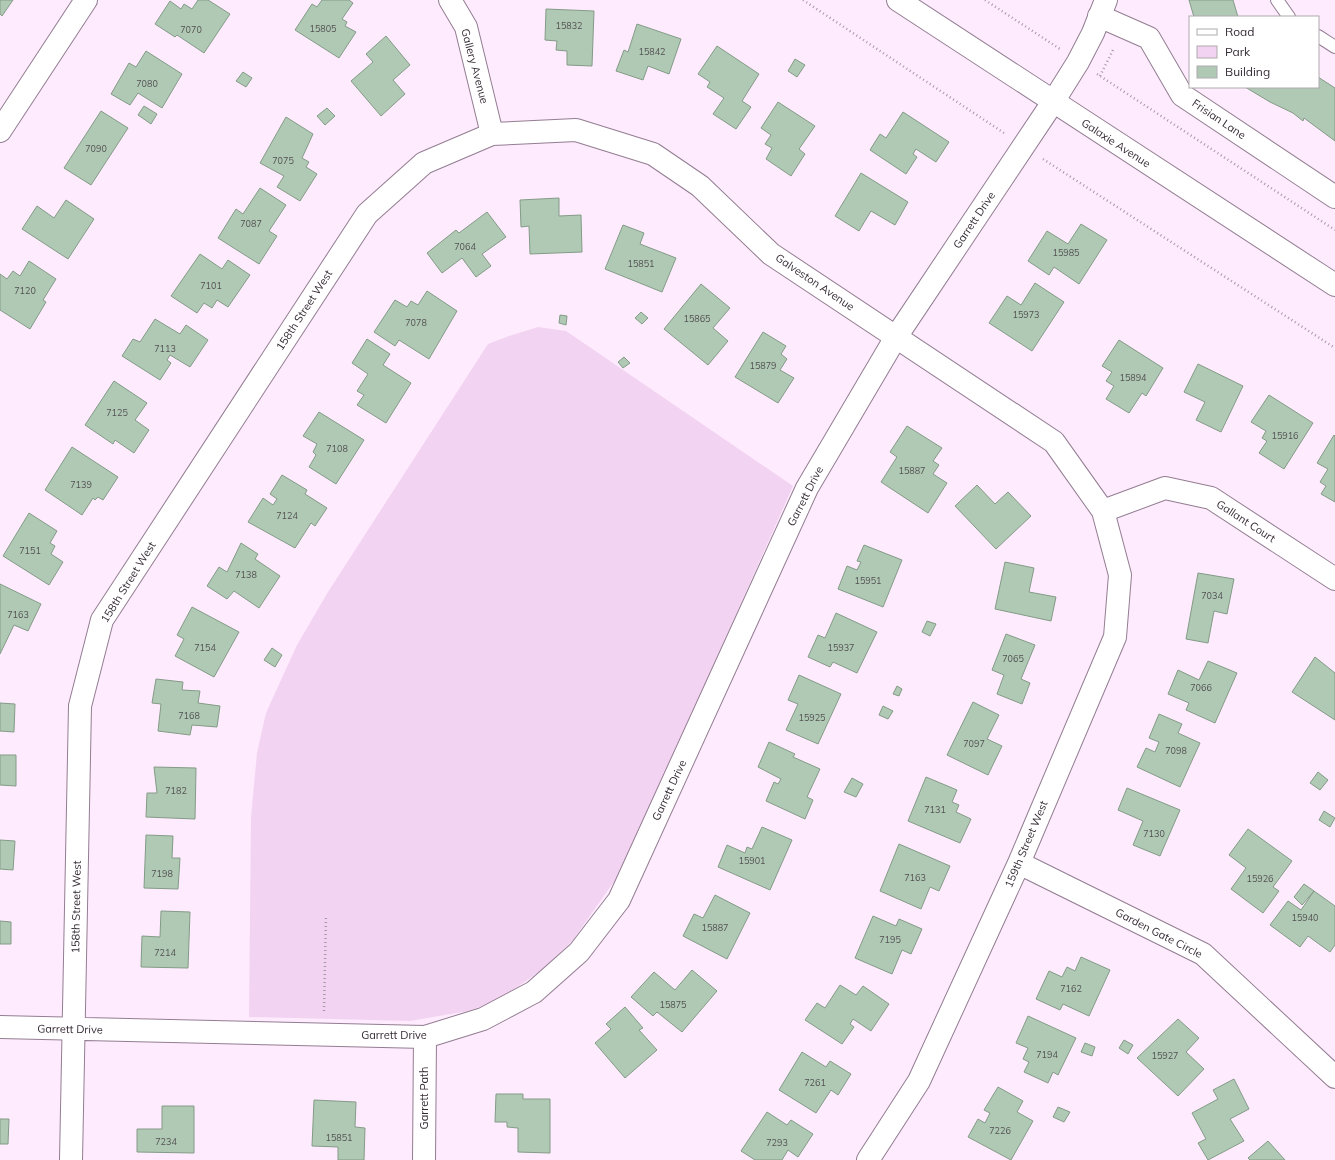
<svg xmlns="http://www.w3.org/2000/svg" width="1335" height="1160" font-family="Mulish,sans-serif">
<style>
.green{fill:#f3d3f2}
.building{fill:#b0c9b4;stroke:#839b87}
.lines{fill:none;stroke-linecap:round;stroke-linejoin:round}
.lane-casing{stroke:#937d92;stroke-width:14}
.street-casing{stroke:#937d92;stroke-width:24}
.secondary-casing{stroke:#937d92;stroke-width:24}
.path{stroke:#a899a7;stroke-width:2.5;stroke-dasharray:1 3;stroke-linecap:butt}
.lane{stroke:#fff;stroke-width:12}
.street{stroke:#fff;stroke-width:22}
.secondary{stroke:#fff;stroke-width:22}
.labels{text-anchor:middle;dominant-baseline:central;stroke-width:3;stroke-linejoin:round;paint-order:stroke}
.number-label{font-size:9px;fill:#545254}
.street-label{font-size:11px;fill:#352b34;stroke:#fff}
</style>
<rect width="100%" height="100%" fill="#feebfd"/>
<path class="green" d="M538 327 566 331 793 486 676 749 615 880 573 940 544 968 516 988 496 1001 468 1011 410 1021 249 1017 251 818 257 753 266 713 297 645 328 592 488 344 509 336Z"/>
<path class="building" d="M0 0H13L2 16 0 14Z
M198 0H208L230 14 204 53 177 35 175 37 155 24 170 1 181 9 184 4 192 9Z
M322 0H349L353 3 342 19 347 22 345 26 356 32 339 58 295 30 312 4 317 7Z
M1189 0H1233L1238 17H1194Z
M546 9 594 11 592 66 567 65V51L556 50 557 41 545 40Z
M637 24 681 39 669 74 648 66 643 80 616 71 624 50 628 52Z
M386 36 410 65 393 80 405 94 381 116 351 81 373 62 366 54Z
M717 46 759 74 742 101 751 107 736 129 713 114 724 98 707 87 710 82 698 74Z
M146 51 182 74 162 108 138 93 130 105 111 94 129 63 136 67Z
M795 59 805 65 797 77 788 71Z
M243 72 252 78 246 87 236 81Z
M1318 77 1335 88V141L1304 118 1303 121 1293 113 1270 102 1245 87H1318Z
M778 102 815 126 799 149 805 154 791 176 766 159 772 148 765 144 771 135 761 128Z
M144 106 157 114 151 124 138 115Z
M327 108 335 116 325 125 317 116Z
M101 111 128 128 91 185 64 168Z
M903 112 949 142 936 162 916 149 913 154 917 157 906 174 870 150 880 134 886 138Z
M286 117 313 134 302 158 309 162 306 167 317 174 300 201 277 187 284 176 260 163Z
M861 173 908 202 895 225 871 211 859 231 835 216Z
M260 188 286 205 269 231 277 236 259 264 218 238 236 209 243 214Z
M559 198V216L581 215 582 252 530 254 529 226 521 227 520 200Z
M66 200 94 219 68 259 22 229 37 206 54 218Z
M487 212 506 237 482 254 491 266 476 277 462 258 442 273 427 253 456 230 459 233Z
M1081 224 1107 240 1079 284 1054 267 1049 275 1028 261 1047 231 1068 244Z
M623 225 644 233 640 244 676 258 662 292 605 269Z
M200 254 222 269 228 260 250 275 228 307 217 300 212 308 204 303 197 313 171 296Z
M29 261 56 279 43 300 46 302 30 329 0 310V274L7 279 13 271 20 276Z
M1035 283 1064 302 1032 351 989 323 1007 296 1021 305Z
M701 284 730 308 713 328 728 341 708 365 664 329Z
M427 291 457 311 429 359 399 340 395 346 374 332 395 300 407 307 411 301 418 305Z
M641 312 648 318 642 324 635 318Z
M560 315 567 316 566 325 559 323Z
M155 319 180 334 186 325 208 340 190 367 170 355 167 360 171 363 160 380 122 356 133 339 140 342Z
M763 332 786 346 781 354 787 359 780 370 794 378 778 403 735 377Z
M367 339 390 354 383 365 411 383 386 423 357 405 364 395 357 391 368 374 352 363Z
M1119 340 1163 368 1146 396 1142 393 1129 413 1106 399 1114 386 1106 381 1112 372 1102 366Z
M624 357 630 363 623 368 618 362Z
M1198 364 1243 386 1221 432 1196 420 1205 402 1184 392Z
M114 381 147 403 135 420 149 430 134 453 115 440 113 444 85 425Z
M1269 395 1313 423 1284 469 1259 453 1267 441 1262 438 1266 431 1251 422Z
M319 412 364 440 336 484 309 467 316 455 313 452 317 444 303 436Z
M907 426 942 448 933 461 939 465 933 474 947 483 928 513 881 482 897 457 890 452Z
M1334 435 1335 436V502L1321 494 1326 486 1320 482 1328 469 1317 463Z
M72 447 118 477 103 500 98 497 95 500 93 498 82 515 45 490Z
M282 475 307 490 305 494 327 508 315 526 311 523 295 548 248 522 263 498 273 505 277 499 270 494Z
M977 485 995 504 1008 492 1031 516 996 549 955 506Z
M29 513 57 531 50 543 55 546 51 554 63 562 49 585 3 556Z
M241 543 258 554 255 559 280 576 259 608 234 591 227 599 207 586 219 567 227 572Z
M864 545 902 560 883 607 838 589 847 566 857 570 861 562 857 561Z
M1005 562 1034 568 1029 592 1056 597 1051 621 995 609Z
M1198 573 1234 579 1227 614 1214 611 1208 643 1186 639Z
M0 584 41 604 28 631 14 625 0 654Z
M192 607 239 632 214 677 175 656 184 639 177 635Z
M836 613 877 632 857 673 833 662 830 667 808 657 818 635 825 638Z
M927 621 936 624 930 636 922 632Z
M1006 634 1035 645 1021 679 1030 683 1022 704 997 694 1004 675 992 670Z
M272 648 282 655 275 667 264 660Z
M1315 657 1335 673V720L1292 692Z
M1208 661 1237 673 1215 723 1186 710 1189 703 1168 694 1178 670 1199 680Z
M799 675 841 694 818 744 786 730 798 704 788 700Z
M156 679 183 682 182 690 200 691 198 703 220 706 217 727 192 725 190 735 158 731 161 704 152 703Z
M897 686 902 689 899 696 893 694Z
M973 702 999 715 987 739 1002 746 988 775 947 755Z
M0 703 15 704 14 732 0 731Z
M883 706 893 711 888 719 879 715Z
M1159 714 1182 724 1178 733 1200 743 1180 787 1137 767 1146 748 1155 752 1159 742 1149 738Z
M769 742 795 754 793 757 820 769 807 797 813 800 805 819 766 801 774 782 778 784 781 779 758 767Z
M0 755H16V786L0 785Z
M154 767 196 768 195 819 146 817 147 793H157Z
M1318 772 1328 780 1320 790 1310 783Z
M926 777 957 790 952 802 959 805 956 812 971 819 960 843 908 821Z
M852 778 863 784 856 797 844 792Z
M1127 788 1180 810 1160 856 1133 845 1143 821 1118 810Z
M1324 811 1335 818 1330 827 1319 820Z
M762 827 792 840 770 890 718 867 727 845 745 853 747 847 752 849Z
M1248 829 1292 861 1273 887 1279 891 1263 913 1231 889 1246 868 1229 855Z
M146 835 173 836 172 858H180L178 889 144 888Z
M0 840 15 841 13 870 0 869Z
M899 844 950 866 939 891 930 887 921 909 880 891Z
M1304 884 1314 891 1302 905 1294 897Z
M1314 891 1335 906V945L1330 952 1308 936 1300 947 1270 925 1288 901 1301 910Z
M715 895 750 913 727 959 683 936 694 914 703 918Z
M161 911 190 912 188 968 141 967 142 936 160 937Z
M873 916 896 926 899 919 922 929 911 954 902 950 892 974 855 958Z
M0 921 11 922V944H0Z
M1081 957 1110 970 1089 1016 1063 1004 1060 1010 1036 999 1049 971 1062 977 1067 967 1075 971Z
M692 970 717 991 682 1032 657 1012 653 1016 631 997 654 972 675 990Z
M840 985 856 995 863 986 889 1004 871 1031 853 1019 850 1024 854 1027 842 1044 805 1020 817 1003 825 1008Z
M625 1007 643 1028 639 1030 657 1050 625 1078 595 1043 611 1029 606 1024Z
M1028 1016 1076 1038 1058 1075 1053 1072 1048 1083 1024 1072 1029 1062 1023 1059 1028 1048 1016 1043Z
M1178 1019 1199 1038 1186 1052 1204 1069 1178 1096 1137 1058Z
M1124 1040 1133 1045 1128 1054 1119 1048Z
M1085 1043 1095 1047 1092 1056 1081 1052Z
M802 1052 826 1067 830 1061 851 1074 838 1095 831 1090 816 1113 779 1090Z
M1234 1079 1249 1109 1230 1119 1244 1141 1208 1160 1198 1143 1206 1139 1192 1113 1218 1099 1213 1090Z
M998 1087 1023 1101 1017 1112 1033 1121 1011 1160 968 1137 978 1119 985 1123 990 1113 984 1110Z
M496 1094H523V1099H550V1153L518 1152V1128L507 1127V1122H495Z
M314 1100 356 1102 355 1127 365 1128 364 1160H338V1147L312 1146Z
M162 1106H194V1153L137 1152V1129H162Z
M1058 1107 1070 1112 1064 1122 1053 1117Z
M767 1112 787 1125 791 1120 813 1134 798 1157 788 1150 782 1160H755L741 1151Z
M0 1119H9L8 1144H0Z
M1268 1141 1285 1160H1250L1248 1158Z"/>
<g class="lines">
<g class="lane-casing">
<path id="lane" d="M1277 0 1289 17
M1318 36 1335 47"/>
</g>
<g class="street-casing">
<path id="street" d="M450 0 466 27 492 134
M1099 16 1149 38 1182 95 1335 197
M0 131 86 0
M1103 511 1165 488 1211 498 1335 579
M1019 863 1203 954 1335 1077
M0 1027 425 1037 483 1019 534 992 579 952 619 900 807 488 896 337 1053 102 1078 62 1093 33 1106 0
M71 1160 80 706 102 620 367 214 424 163 492 134 576 130 653 154 700 186 771 254 1054 442 1103 511 1120 575 1115 637 1019 863 919 1081 868 1160
M424 1160 425 1037"/>
</g>
<g class="secondary-casing">
<path id="secondary" d="M898 0 1335 285"/>
</g>
<path class="path" d="M803 0 1004 133
M985 0 1060 49
M1097 74 1335 230
M1100 76 1114 48
M1043 159 1335 348
M324 1011 326 915"/>
<use href="#lane" class="lane"/>
<use href="#street" class="street"/>
<use href="#secondary" class="secondary"/>
</g>
<g class="labels">
<g class="number-label">
<text x="569" y="25">15832</text>
<text x="323" y="28">15805</text>
<text x="191" y="29">7070</text>
<text x="652" y="51">15842</text>
<text x="147" y="83">7080</text>
<text x="96" y="148">7090</text>
<text x="283" y="160">7075</text>
<text x="251" y="223">7087</text>
<text x="465" y="246">7064</text>
<text x="1066" y="252">15985</text>
<text x="641" y="263">15851</text>
<text x="211" y="285">7101</text>
<text x="25" y="290">7120</text>
<text x="1026" y="314">15973</text>
<text x="697" y="318">15865</text>
<text x="416" y="322">7078</text>
<text x="165" y="348">7113</text>
<text x="763" y="365">15879</text>
<text x="1133" y="377">15894</text>
<text x="117" y="412">7125</text>
<text x="1285" y="435">15916</text>
<text x="337" y="448">7108</text>
<text x="912" y="470">15887</text>
<text x="81" y="484">7139</text>
<text x="287" y="515">7124</text>
<text x="30" y="550">7151</text>
<text x="246" y="574">7138</text>
<text x="868" y="580">15951</text>
<text x="1212" y="595">7034</text>
<text x="18" y="614">7163</text>
<text x="205" y="647">7154</text>
<text x="841" y="647">15937</text>
<text x="1013" y="658">7065</text>
<text x="1201" y="687">7066</text>
<text x="189" y="715">7168</text>
<text x="812" y="717">15925</text>
<text x="974" y="743">7097</text>
<text x="1176" y="750">7098</text>
<text x="176" y="790">7182</text>
<text x="935" y="809">7131</text>
<text x="1154" y="833">7130</text>
<text x="752" y="860">15901</text>
<text x="162" y="873">7198</text>
<text x="915" y="877">7163</text>
<text x="1260" y="878">15926</text>
<text x="1305" y="917">15940</text>
<text x="715" y="927">15887</text>
<text x="890" y="939">7195</text>
<text x="165" y="952">7214</text>
<text x="1071" y="988">7162</text>
<text x="673" y="1004">15875</text>
<text x="1047" y="1054">7194</text>
<text x="1165" y="1055">15927</text>
<text x="815" y="1082">7261</text>
<text x="1000" y="1130">7226</text>
<text x="339" y="1137">15851</text>
<text x="166" y="1141">7234</text>
<text x="777" y="1142">7293</text>
</g>
<g class="street-label">
<text transform="translate(475 66) rotate(75)">Gallery Avenue</text>
<text transform="translate(1219 119) rotate(34)">Frisian Lane</text>
<text transform="translate(1116 143) rotate(33)">Galaxie Avenue</text>
<text transform="translate(974 220) rotate(-56)">Garrett Drive</text>
<text transform="translate(815 282) rotate(34)">Galveston Avenue</text>
<text transform="translate(304 310) rotate(-57)">158th Street West</text>
<text transform="translate(805 496) rotate(-63)">Garrett Drive</text>
<text transform="translate(1246 521) rotate(33)">Gallant Court</text>
<text transform="translate(128 582) rotate(-58)">158th Street West</text>
<text transform="translate(669 790) rotate(-65)">Garrett Drive</text>
<text transform="translate(1026 844) rotate(-67)">159th Street West</text>
<text transform="translate(76 907) rotate(-89)">158th Street West</text>
<text transform="translate(1159 933) rotate(27)">Garden Gate Circle</text>
<text transform="translate(70 1029) rotate(1)">Garrett Drive</text>
<text x="394" y="1035">Garrett Drive</text>
<text transform="translate(424 1098) rotate(-90)">Garrett Path</text>
</g>
</g>
<rect x="1189" y="16" width="130" height="72" fill="#ffffff" stroke="#aeaaae"/>
<rect x="1197" y="29" width="20" height="6" fill="#ffffff" stroke="#aeaaae"/>
<text x="1225" y="36" font-size="12" fill="#352b34">Road</text>
<rect x="1197" y="46" width="20" height="12" fill="#f3d3f2" stroke="#aeaaae"/>
<text x="1225" y="56" font-size="12" fill="#352b34">Park</text>
<rect x="1197" y="66" width="20" height="12" fill="#b0c9b4" stroke="#aeaaae"/>
<text x="1225" y="76" font-size="12" fill="#352b34">Building</text>
</svg>
